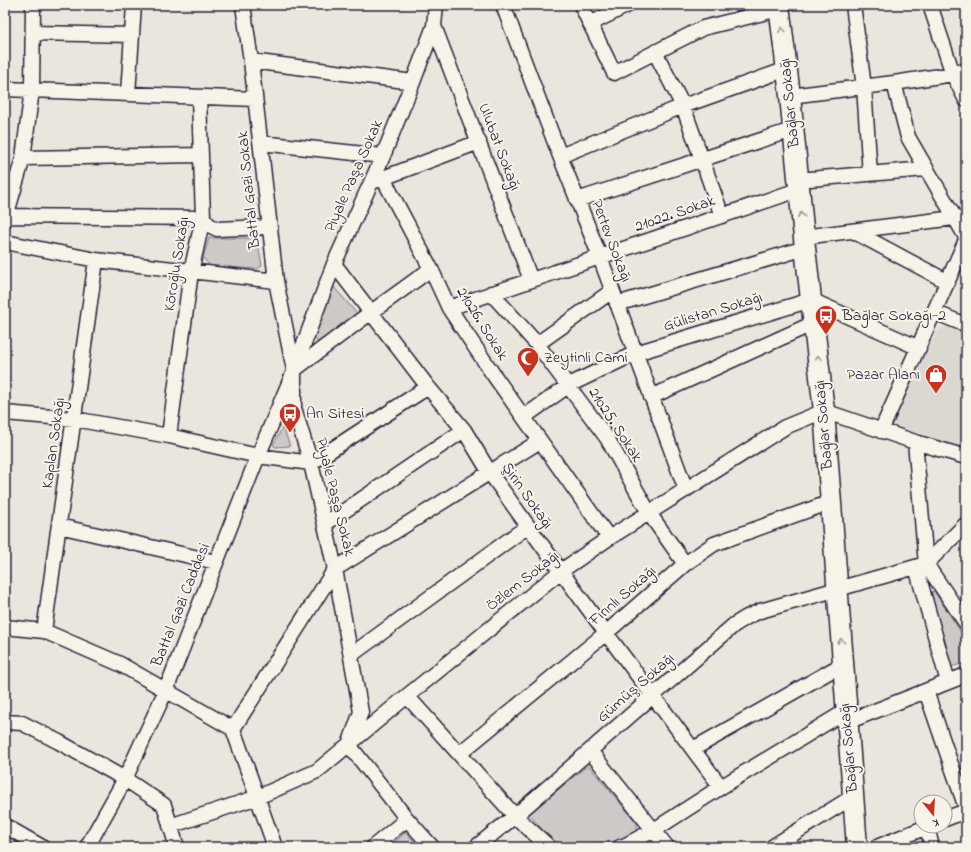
<svg xmlns="http://www.w3.org/2000/svg" width="971" height="852" font-family="'Indie Flower',sans-serif">
<style>
.built{fill:#dbd8d2}
.green{fill:#cdc9c6;stroke:#787680}
.lines{fill:none;stroke-linecap:round;stroke-linejoin:round}
.minor-casing{stroke:#22223b;stroke-width:17}
.secondary-casing{stroke:#22223b;stroke-width:23}
.minor{stroke:#f7f3e8;stroke-width:14}
.secondary{stroke:#f7f3e8;stroke-width:20}
.oneway{stroke:#97959a}
.labels{text-anchor:middle;dominant-baseline:central;stroke-width:4;stroke-linejoin:round;paint-order:stroke}
.street-label{font-size:16px;fill:#22223b;stroke:#f7f3e8}
.poi-label{font-size:16px;fill:#22223b;stroke:#f7f3e8;text-anchor:start}
</style>
<rect width="100%" height="100%" fill="#eae6de"/>
<filter id="ink" filterUnits="userSpaceOnUse"><feTurbulence type="fractalNoise" baseFrequency=".025" numOctaves="2"/><feDisplacementMap in="SourceGraphic" scale="8" xChannelSelector="R" yChannelSelector="G"/><feConvolveMatrix kernelMatrix="1 2 1 2 8 2 1 2 1" color-interpolation-filters="sRGB"/></filter>
<g filter="url(#ink)">
<path class="built" d="M948 325 966 332V448L892 426 919 364 938 331Z"/>
<path class="green" d="M209 238H257L262 266 257 269 210 266 203 258Z
M333 286 359 316 319 342 315 340 312 337Z
M283 427 290 446 275 447 273 445Z
M934 591 966 640V663L950 667 928 593Z
M588 765 637 823V831L614 842 563 845 552 841 529 814Z
M406 832 419 847H389Z"/>
<g class="lines">
<g class="minor-casing">
<path id="minor" d="M243 5 251 61 276 281 294 370
M503 5 560 156 600 257 686 490
M581 5 614 73 703 28 779 9
M853 5 864 87 870 174
M930 5 953 74 966 100
M590 24 628 5
M434 26 531 280
M33 33 132 35
M655 52 683 106 722 216
M251 61 413 82
M894 83 908 137 966 237
M5 89 255 99
M128 94 134 5
M790 96 894 83 953 74 966 70
M261 143 383 156
M560 156 683 106 787 69
M23 158 201 155
M383 178 431 269 449 308 493 374 609 538
M798 180 926 169
M375 181 479 142
M577 200 792 130
M6 216 203 218 209 225 217 229 270 227
M5 220 23 158 32 90 33 5
M853 231 948 282
M803 237 954 218
M5 242 96 260 276 281
M334 264 428 387 464 430 490 473 528 526 606 633 721 787
M491 293 537 344 607 438 649 513 685 564
M617 304 805 248
M449 308 798 190
M934 312 966 325
M537 344 612 291
M294 370 370 313 431 269
M651 397 814 323
M5 413 74 419 169 436 258 456 311 463 428 387
M524 417 569 385 636 353 811 300 919 348
M881 431 966 240
M169 436 191 272 203 218 199 97
M915 442 926 564 966 623
M325 524 464 430
M59 526 216 562
M916 567 948 682
M5 627 44 631 120 664 233 729 275 847
M44 631 96 260
M351 655 528 526
M926 691 966 808
M407 696 515 816 549 847
M5 722 22 723 59 742 125 779 164 805 177 847
M847 722 966 675
M233 729 335 569 540 441
M693 749 843 664
M590 751 667 847
M459 754 606 633 685 564 714 544 831 502
M945 819 966 811
M5 826 42 847
M170 826 258 797 317 771 407 696 561 571 609 538 785 427 824 411 915 442 966 457
M927 827 932 847
M87 847 125 779 166 690 258 456 292 376
M373 847 407 819
M432 847 407 819 349 745 361 712 335 569 311 463 294 408V370L334 264 383 156 413 82 434 26 436 5
M476 847 515 816 734 625 747 617 760 611 926 564 966 524
M620 847 626 845 654 830 721 787 846 711
M772 847 854 796
M877 847 929 826"/>
</g>
<g class="secondary-casing">
<path id="secondary" d="M779 5 790 96 805 248 824 411 857 847"/>
</g>
<use href="#minor" class="minor"/>
<use href="#secondary" class="secondary"/>
</g>
<defs><path id="oneway-chevron" d="M-2-3.5L2.5 0L-2 3.5" fill="none" stroke-width="1.6" stroke-linecap="round" stroke-linejoin="round"/></defs>
<g class="oneway">
<use href="#oneway-chevron" transform="translate(782 30) rotate(-97)"/>
<use href="#oneway-chevron" transform="translate(801 215) rotate(-96)"/>
<use href="#oneway-chevron" transform="translate(818 358) rotate(-96)"/>
<use href="#oneway-chevron" transform="translate(841 641) rotate(-95)"/>
</g>
</g>
<defs>
<g id="bus-pin" transform="scale(1.15)"><path d="M0 17L-7.5 6A9.5 9.5 0 1 1 7.5 6Z" fill="#c8321e" stroke="#f7f3e8"/><path d="M-5-6H5V4H4V6H2V4H-2V6H-4V4H-5ZM-3.5-4V0h7V-4ZM-3.5 1.2v1.5H-2V1.2ZM2 1.2v1.5H3.5V1.2Z" fill="#fff"/></g>
<g id="mosque-pin" transform="scale(1.15)"><path d="M0 17L-7.5 6A9.5 9.5 0 1 1 7.5 6Z" fill="#c8321e" stroke="#f7f3e8"/><path d="M3.5-4.9A6 6 0 1 0 3.5 4.9A5 5 0 1 1 3.5-4.9Z" fill="#fff"/></g>
<g id="shop-pin" transform="scale(1.15)"><path d="M0 17L-7.5 6A9.5 9.5 0 1 1 7.5 6Z" fill="#c8321e" stroke="#f7f3e8"/><path d="M-5-2.5h2.3a2.7 3.5 0 0 1 5.4 0H5L5.5 6h-11ZM-1.5-2.5h3a1.5 2.3 0 0 0-3 0Z" fill="#fff"/></g>
</defs>
<g fill-rule="evenodd">
<use href="#bus-pin" x="826" y="316"/>
<use href="#mosque-pin" x="528" y="358"/>
<use href="#shop-pin" x="936" y="375"/>
<use href="#bus-pin" x="290" y="414"/>
</g>
<g class="labels">
<g class="street-label">
<text transform="translate(790 103) rotate(-96)">Bağlar Sokağı</text>
<text transform="translate(499 147) rotate(69)">Ulubat Sokağı</text>
<text transform="translate(354 176) rotate(-66)">Piyale Paşa Sokak</text>
<text transform="translate(249 190) rotate(-96)">Battal Gazi Sokak</text>
<text transform="translate(675 214) rotate(-19)">21022. Sokak</text>
<text transform="translate(611 241) rotate(69)">Pertev Sokağı</text>
<text transform="translate(177 264) rotate(-81)">Köroğlu Sokağı</text>
<text transform="translate(713 312) rotate(-17)">Gülistan Sokağı</text>
<text transform="translate(482 324) rotate(58)">21026. Sokak</text>
<text transform="translate(615 425) rotate(57)">21025. Sokak</text>
<text transform="translate(824 425) rotate(-95)">Bağlar Sokağı</text>
<text transform="translate(54 443) rotate(-82)">Kaplan Sokağı</text>
<text transform="translate(527 496) rotate(55)">Şirin Sokağı</text>
<text transform="translate(335 497) rotate(76)">Piyale Paşa Sokak</text>
<text transform="translate(523 581) rotate(-38)">Özlem Sokağı</text>
<text transform="translate(623 596) rotate(-41)">Fırınlı Sokağı</text>
<text transform="translate(181 605) rotate(-68)">Battal Gazi Caddesi</text>
<text transform="translate(636 688) rotate(-41)">Gümüş Sokağı</text>
<text transform="translate(849 748) rotate(-95)">Bağlar Sokağı</text>
</g>
<g class="poi-label">
<text x="842" y="316">Bağlar Sokağı-2</text>
<text x="544" y="358">Zeytinli Cami</text>
<text x="920" y="375" text-anchor="end">Pazar Alanı</text>
<text x="306" y="414">Arı Sitesi</text>
</g>
</g>
<rect width="971" height="852" fill="none" stroke="#f7f3e8" stroke-width="20"/>
<rect x="10" y="10" width="951" height="832" fill="none" stroke="#22223b" stroke-width="1.5" filter="url(#ink)"/>
<g transform="translate(933 814) rotate(162)"><circle r="19" fill="#f7f3e8" stroke="#a29fa3"/>
<path d="M0-3L7 15L0 10L-7 15Z" fill="#c8321e"/>
<text y="-6" font-size="11" font-weight="bold" text-anchor="middle" fill="#22223b">K</text>
</g>
</svg>
